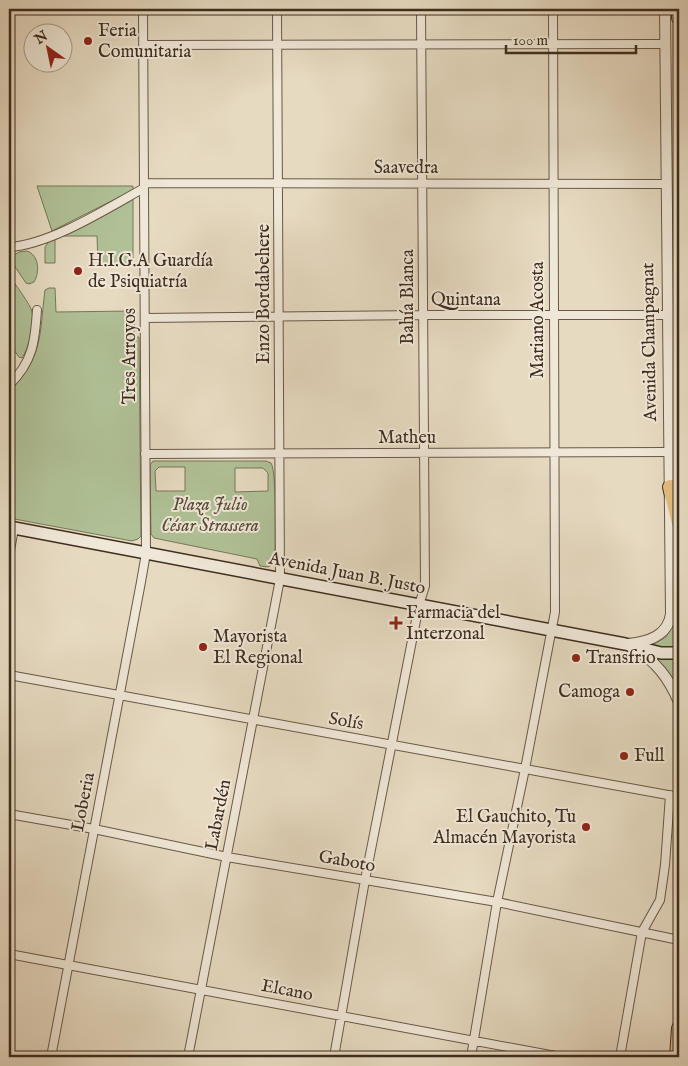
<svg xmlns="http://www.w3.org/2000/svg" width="688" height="1066" font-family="'IM FELL English',serif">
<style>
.green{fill:#b0c197;stroke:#78775a;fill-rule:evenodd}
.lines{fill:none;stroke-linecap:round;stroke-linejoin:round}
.minor-casing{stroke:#695847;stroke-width:10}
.tertiary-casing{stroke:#695847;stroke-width:12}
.secondary-casing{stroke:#3f2d1e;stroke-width:14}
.trunk-casing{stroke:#3f2d1e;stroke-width:16}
.minor{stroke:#efe7d7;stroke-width:8}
.tertiary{stroke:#efe7d7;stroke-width:10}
.secondary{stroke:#efe7d7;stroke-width:11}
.trunk{stroke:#e3bd80;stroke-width:14}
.poi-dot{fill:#8f2418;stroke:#efe7d7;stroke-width:2}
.labels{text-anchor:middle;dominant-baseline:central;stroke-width:4;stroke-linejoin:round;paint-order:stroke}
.poi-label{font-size:18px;fill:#3f2d1e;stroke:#efe7d7;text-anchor:start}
.street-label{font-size:18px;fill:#3f2d1e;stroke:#efe7d7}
.park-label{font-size:18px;font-style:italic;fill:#564b36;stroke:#efe7d7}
</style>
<rect width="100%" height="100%" fill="#e6dac1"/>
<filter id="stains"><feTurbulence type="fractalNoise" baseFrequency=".004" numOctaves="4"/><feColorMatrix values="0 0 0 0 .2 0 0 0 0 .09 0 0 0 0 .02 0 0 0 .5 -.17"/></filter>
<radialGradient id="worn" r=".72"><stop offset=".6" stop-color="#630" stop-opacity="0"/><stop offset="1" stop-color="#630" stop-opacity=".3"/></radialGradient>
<path class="green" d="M37 186H133V190L52 231Z
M133 197V263L98 264 97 236H61L55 240V263H45V247L51 239Z
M27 251C39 255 40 272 34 282L29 284 26 283 9 258 19 252Z
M9 275C14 283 31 305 32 312 35 323 28 350 22 358L19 357 9 343Z
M672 287 677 288 679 503 674 482Z
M49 288H55L56 312 134 311V337H139L141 536 138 539 132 541 9 518V491L12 475 9 474V392C44 356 39 336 45 290Z
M153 461H266L271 463C277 472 275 544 275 560L272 565 268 567 260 566 257 559 154 538 151 534 150 465ZM159 467H185V491H156L155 471ZM235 468H263L268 473V491L235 492Z
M676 529 679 539V649L676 650 646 646 656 643 666 637 674 623 676 609Z
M652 655 679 658V692L669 674Z"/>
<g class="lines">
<g class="minor-casing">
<path id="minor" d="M144 45 666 44
M144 183 667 184
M9 247C50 245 108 208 144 188
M145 318 423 315H668
M9 385C33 362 35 341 37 310
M145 454 669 452
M9 556 14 528
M9 675 679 797
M9 814 94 829 227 857 497 902 679 940
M9 954 561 1057
M51 1057 141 582 146 553 143 9
M188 1057 280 579 277 9
M334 1057 365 880 419 605 425 586 421 9
M471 1057 497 902 525 769 555 612 553 9
M620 1057 642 932 660 900 665 865 670 795"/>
</g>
<g class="tertiary-casing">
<path id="tertiary" d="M628 644C648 642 668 636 671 614L665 9
M632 648C656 660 669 679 679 702"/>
</g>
<g class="secondary-casing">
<path id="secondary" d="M9 527 625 644 661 653H679"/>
</g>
<g class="trunk-casing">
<path id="trunk" d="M679 9V18
M670 487 679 523
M677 1057 679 1028"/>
</g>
<use href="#minor" class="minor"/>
<use href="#tertiary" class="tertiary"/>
<use href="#secondary" class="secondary"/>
<use href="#trunk" class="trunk"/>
</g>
<g class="poi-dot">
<circle cx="88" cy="41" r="5"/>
<circle cx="78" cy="271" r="5"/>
<path d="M393.5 615.5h5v5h5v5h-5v5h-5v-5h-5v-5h5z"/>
<circle cx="203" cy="647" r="5"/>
<circle cx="576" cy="658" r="5"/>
<circle cx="630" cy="692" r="5"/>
<circle cx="624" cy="756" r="5"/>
<circle cx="586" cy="827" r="5"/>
</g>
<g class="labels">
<g class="poi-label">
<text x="98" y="31">Feria<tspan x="98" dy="21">Comunitaria</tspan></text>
<text x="88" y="261">H.I.G.A Guardía<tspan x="88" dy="21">de Psiquiatría</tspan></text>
<text x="406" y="613">Farmacia del<tspan x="406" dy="21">Interzonal</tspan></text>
<text x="213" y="637">Mayorista<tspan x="213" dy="21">El Regional</tspan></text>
<text x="586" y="658">Transfrio</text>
<text x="620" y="692" text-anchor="end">Camoga</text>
<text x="634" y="756">Full</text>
<text x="576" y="817" text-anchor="end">El Gauchito, Tu<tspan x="576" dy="21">Almacén Mayorista</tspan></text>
</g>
<g class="street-label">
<text x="406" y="168">Saavedra</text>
<text transform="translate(264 294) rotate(-90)">Enzo Bordabehere</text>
<text transform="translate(408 297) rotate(-90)">Bahía Blanca</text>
<text x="466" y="300">Quintana</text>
<text transform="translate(538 320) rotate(-90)">Mariano Acosta</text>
<text transform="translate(650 342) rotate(-91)">Avenida Champagnat</text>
<text transform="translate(130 356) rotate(-90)">Tres Arroyos</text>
<text x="407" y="438">Matheu</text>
<text transform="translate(347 574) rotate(11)">Avenida Juan B. Justo</text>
<text transform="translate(346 722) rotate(10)">Solís</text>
<text transform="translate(84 802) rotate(-79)">Loberia</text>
<text transform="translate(219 815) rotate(-79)">Labardén</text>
<text transform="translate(347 862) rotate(10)">Gaboto</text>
<text transform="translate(287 991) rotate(11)">Elcano</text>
</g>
<g class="park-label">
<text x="210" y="505">Plaza Julio<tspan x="210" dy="21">César Strassera</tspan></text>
</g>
</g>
<rect width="688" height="1066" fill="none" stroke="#e6dac1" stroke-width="30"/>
<rect x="10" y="10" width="668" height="1046" fill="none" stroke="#3f2d1e" stroke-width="2.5"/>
<rect x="15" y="15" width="658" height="1036" fill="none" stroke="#3f2d1e"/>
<g transform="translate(48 48) rotate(327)"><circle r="24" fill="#efe7d7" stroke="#a99d8d"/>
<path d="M0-4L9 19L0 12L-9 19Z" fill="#8f2418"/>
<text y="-8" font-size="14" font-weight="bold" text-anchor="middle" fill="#3f2d1e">N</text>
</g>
<path d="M506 45v8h130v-8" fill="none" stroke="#3f2d1e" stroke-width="2.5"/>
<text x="513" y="45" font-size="15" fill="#3f2d1e" stroke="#efe7d7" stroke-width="4" paint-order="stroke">100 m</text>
<rect width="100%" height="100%" filter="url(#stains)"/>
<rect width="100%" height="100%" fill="url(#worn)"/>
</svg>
